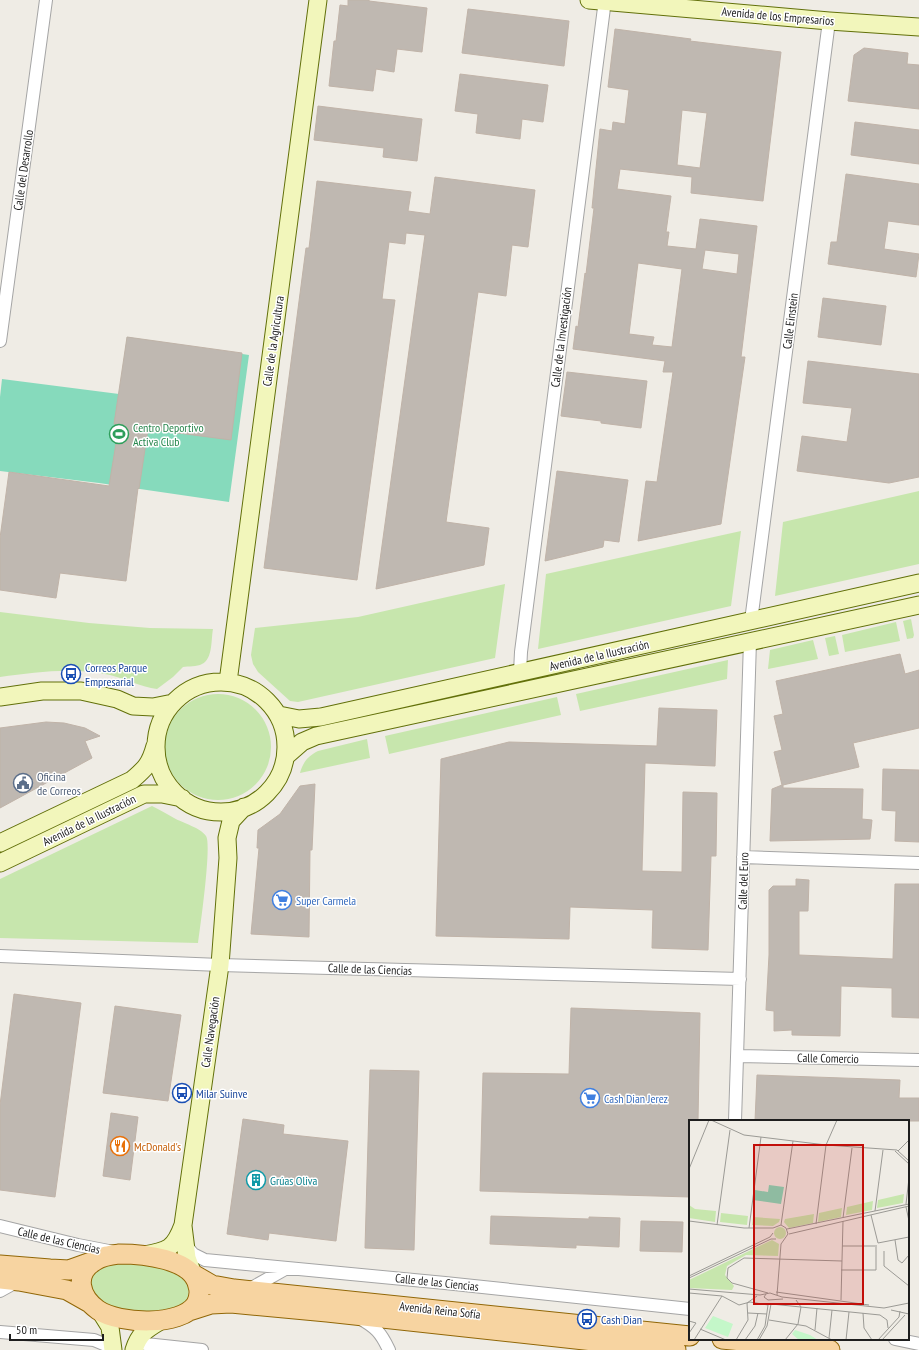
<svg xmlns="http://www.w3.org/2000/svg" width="919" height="1350" font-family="'PT Sans Narrow',sans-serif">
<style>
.grass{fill:#c7e6ad}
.pitch{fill:#86dabc}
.building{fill:#bfb8b1;stroke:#c0b3a8;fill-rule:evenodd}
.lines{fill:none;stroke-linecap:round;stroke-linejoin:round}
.street-casing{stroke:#a5a5a5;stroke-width:14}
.secondary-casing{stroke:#62700a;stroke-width:19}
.primary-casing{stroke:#916707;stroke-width:21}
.street{stroke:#fff;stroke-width:12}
.secondary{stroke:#f2f6bb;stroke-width:17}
.primary{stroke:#f7d4a1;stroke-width:19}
.labels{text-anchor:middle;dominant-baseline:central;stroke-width:3;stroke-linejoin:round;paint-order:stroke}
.street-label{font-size:12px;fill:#1e1e1e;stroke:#fff}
.leisure-label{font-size:12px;fill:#27864d;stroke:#fff;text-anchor:start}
.transit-label{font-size:12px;fill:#164399;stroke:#fff;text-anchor:start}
.service-label{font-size:12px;fill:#4e5e75;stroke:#fff;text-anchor:start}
.shop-label{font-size:12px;fill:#366cbe;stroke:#fff;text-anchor:start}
.food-label{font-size:12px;fill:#c56008;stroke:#fff;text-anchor:start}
.culture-label{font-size:12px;fill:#0d838f;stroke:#fff;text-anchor:start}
.inset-road{fill:none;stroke:#9b9a95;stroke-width:1}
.view{fill:#c20f0a;fill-opacity:0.15;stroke:#c20f0a;stroke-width:2}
.inset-edge{fill:none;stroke:#1e1e1e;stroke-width:2}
</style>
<rect width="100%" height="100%" fill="#efece5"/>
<path class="grass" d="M919 491V564L775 596 783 522Z
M741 531 731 606 538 649 546 574Z
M505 584 495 658 298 702 290 701 258 672 253 664 251 655 255 628 358 617Z
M0 612 89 623 150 628 213 629C211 639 213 659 202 664 197 667 188 666 183 667L173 677 157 689C141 687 126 679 110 675 73 667 37 672 0 677Z
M911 619 914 635 913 638 907 639 903 621Z
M896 622 900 641 845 652 842 635Z
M835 636 839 654 829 656 825 638Z
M813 640 818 659 768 669 770 650Z
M728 660 727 679 580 711 576 694Z
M165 747a53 53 0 1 1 106 0a53 53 0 1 1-106 0Z
M557 697 561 715 389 754 385 736Z
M367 739 370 758 300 773C303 762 308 756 318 751Z
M152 806C160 810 167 814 174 818 183 823 201 828 206 836 212 844 200 928 198 943L0 938V879Z
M129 1263C144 1264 178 1267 186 1280 187 1282 188 1284 188 1286 189 1291 189 1297 186 1301 173 1318 112 1313 97 1298 93 1294 90 1289 91 1282 94 1261 112 1264 129 1263Z"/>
<path class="pitch" d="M127 337 249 355 229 502 99 483 0 471V397L2 379 119 394Z"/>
<path class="building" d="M348 0H369V1L427 8 422 52 397 49 394 72 376 69 373 91 329 86 334 41H336L340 5 348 6Z
M468 9 569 21 564 66 462 53Z
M615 29 691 39 690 41 781 52 763 201 691 193 692 177 620 169 617 189 671 196 666 232H669L667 246 696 249 700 219 757 226 741 357H745L721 524 638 541 646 481 657 482 673 372H663L665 361 573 349 576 326 578 327 585 273 586 274 594 208H592L600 129 612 131 613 122 625 124 629 90 608 87ZM682 110 707 113 700 168 677 165ZM705 250 739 254 737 274 702 269ZM638 263 682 269 672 347 652 345 654 337 629 334Z
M864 48 908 53 907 64 919 65V109L848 101 854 55Z
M460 74 548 85 543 122 522 119 520 139 476 133 478 114 455 111Z
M318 106 422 119 417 161 383 157 384 148 314 140Z
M855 122 919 130V164L851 155Z
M846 174 919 184V225L888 221 884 249 919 254 916 277 828 264 831 242H837Z
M435 177 535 190 528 247 512 245 506 296 478 292 446 522 489 528 484 565 376 589 425 235 406 233 405 244 389 242 382 299 395 300 357 580 264 568 306 248H309L317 181 411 192 408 211 430 214Z
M823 298 886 306 881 345 818 337Z
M127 337 242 353 231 440 148 429 139 489 138 488 126 581 60 573 56 598 0 590V538L9 472 109 486 119 425 114 424Z
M808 361 919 374V477L889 483 797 471 802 436 847 442 852 408 803 403Z
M567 372 647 381 641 428 601 423V421L561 416Z
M557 471 628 480 619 542 604 540 603 547 545 561Z
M900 654 905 674 919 670V728L853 743 859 767 783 785V788L863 789 862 819 872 820 870 839 770 841 772 789 782 785 774 752 782 750 774 716 783 714 776 681Z
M659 708 717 710 715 766 645 763 642 871 682 872 683 792 717 793 716 856H711L708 950 652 948 653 910 570 907 569 939 436 936 441 759 509 742 657 746Z
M46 722 64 723 85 728 100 736 85 741 92 758 0 808V728Z
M883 769 919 770V842L895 841 896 811 882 810Z
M315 784 312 850H310L309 937 251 934 259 848H257L258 830 280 814 300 786Z
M796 879 809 880 808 911H799V955L893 959 895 884H919V1018L892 1017V988L841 986 840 1036 792 1035V1030L774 1031V1011L766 1010 769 955V890L773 886H796Z
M14 994 81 1003 55 1197 0 1190V1105Z
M115 1006 181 1015 168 1101 103 1093Z
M571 1008 700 1013 698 1121H690V1197L480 1191 483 1073 569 1074Z
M370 1070 419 1071 414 1250 365 1248Z
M757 1075 900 1080 899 1098H919V1121H755Z
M111 1113 138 1117 130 1180 103 1176Z
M243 1119 284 1125 283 1134 348 1141 336 1241 269 1233 268 1240 227 1234Z
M491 1216 589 1219V1217L620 1218 619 1247 576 1245V1248L490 1244Z
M641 1221 683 1222 682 1252 640 1251Z"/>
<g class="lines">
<g class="street-casing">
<path id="street" d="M0 341 46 0
M751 621 829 21
M520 672 521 652 605 0
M743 857 919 863
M0 956 220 965 740 979
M737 1056 919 1060
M735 1121 750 641
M0 1226 78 1245 114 1252
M185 1244 193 1254 205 1260 445 1283 690 1309
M248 1290 287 1268
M0 1291 18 1281
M359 1318C376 1327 381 1333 389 1350
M0 1332 94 1340 106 1345 110 1350
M895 1339 919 1344
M136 1343 202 1350"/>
</g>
<g class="secondary-casing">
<path id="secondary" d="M589 0 829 21 919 27
M228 682 318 0
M156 747a65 65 0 1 1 130 0a65 65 0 1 1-130 0Z
M0 697 42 691H81L117 699 133 706 153 707 173 703
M279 715 299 719 321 717 919 583
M286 756 302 742 316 736 919 605
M0 843 132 780C146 768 150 764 155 746
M0 863 144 794H162L182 798
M183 1226 187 1258 193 1274
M144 1255C168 1251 174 1249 183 1225L220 965 228 858 227 838 231 821 244 807
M100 1311 110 1327 113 1350
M134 1350C139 1333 147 1329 162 1320"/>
</g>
<g class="primary-casing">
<path id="primary" d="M119 1254C141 1254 193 1258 198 1286 200 1292 199 1298 196 1304 181 1327 119 1324 98 1310 80 1297 73 1274 95 1261 102 1256 111 1255 119 1254Z
M0 1265 50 1269 69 1270 94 1261
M193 1274 212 1285 234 1289 690 1336
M0 1279 19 1281 67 1290 90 1303
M189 1311 211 1304 231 1303 327 1312 676 1350
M722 1339 830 1350"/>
</g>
<use href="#street" class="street"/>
<use href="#secondary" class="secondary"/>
<use href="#primary" class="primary"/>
</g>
<defs>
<g id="stadium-ring" transform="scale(1)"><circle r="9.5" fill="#fff" stroke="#2e9e5b" stroke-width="1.5"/><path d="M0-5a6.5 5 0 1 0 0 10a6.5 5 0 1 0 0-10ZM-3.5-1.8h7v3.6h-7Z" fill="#2e9e5b"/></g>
<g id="bus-ring" transform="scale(1)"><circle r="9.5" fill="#fff" stroke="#1a4fb4" stroke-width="1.5"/><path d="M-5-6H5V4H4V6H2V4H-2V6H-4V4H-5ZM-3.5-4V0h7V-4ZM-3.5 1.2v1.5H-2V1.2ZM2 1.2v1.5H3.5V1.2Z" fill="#1a4fb4"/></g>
<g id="civic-ring" transform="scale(1)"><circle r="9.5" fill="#fff" stroke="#5c6f8a" stroke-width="1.5"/><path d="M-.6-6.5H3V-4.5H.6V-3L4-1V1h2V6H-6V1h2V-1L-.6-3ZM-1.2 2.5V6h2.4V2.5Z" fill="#5c6f8a"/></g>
<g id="supermarket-ring" transform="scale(1)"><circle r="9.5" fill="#fff" stroke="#3f7fe0" stroke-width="1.5"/><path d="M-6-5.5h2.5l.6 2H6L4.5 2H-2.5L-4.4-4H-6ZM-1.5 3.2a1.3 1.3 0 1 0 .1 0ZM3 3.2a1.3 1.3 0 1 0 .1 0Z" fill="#3f7fe0"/></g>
<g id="restaurant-ring" transform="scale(1)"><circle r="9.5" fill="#fff" stroke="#e8710a" stroke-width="1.5"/><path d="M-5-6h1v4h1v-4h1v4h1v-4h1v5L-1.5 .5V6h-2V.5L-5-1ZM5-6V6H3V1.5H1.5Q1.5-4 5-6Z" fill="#e8710a"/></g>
<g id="building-ring" transform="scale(1)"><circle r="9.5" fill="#fff" stroke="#0f9aa8" stroke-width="1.5"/><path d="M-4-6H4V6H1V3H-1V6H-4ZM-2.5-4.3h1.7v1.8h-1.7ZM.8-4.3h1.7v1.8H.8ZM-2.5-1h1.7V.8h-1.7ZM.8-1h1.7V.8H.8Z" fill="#0f9aa8"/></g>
</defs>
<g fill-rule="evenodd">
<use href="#stadium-ring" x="119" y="434"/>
<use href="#bus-ring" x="71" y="674"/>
<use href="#civic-ring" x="23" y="783"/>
<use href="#supermarket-ring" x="282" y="900"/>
<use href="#bus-ring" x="182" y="1093"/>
<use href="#supermarket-ring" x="590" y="1098"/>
<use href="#restaurant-ring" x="120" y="1146"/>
<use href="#building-ring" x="256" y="1180"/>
<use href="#bus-ring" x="587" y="1319"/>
</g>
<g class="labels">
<g class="street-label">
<text transform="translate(778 16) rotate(5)">Avenida de los Empresarios</text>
<text transform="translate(23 170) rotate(-82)">Calle del Desarrollo</text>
<text transform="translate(790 321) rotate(-83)">Calle Einstein</text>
<text transform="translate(561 337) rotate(-83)">Calle de la Investigación</text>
<text transform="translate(273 341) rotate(-82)">Calle de la Agricultura</text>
<text transform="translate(599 655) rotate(-13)">Avenida de la Ilustración</text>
<text transform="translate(89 820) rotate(-26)">Avenida de la Ilustración</text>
<text transform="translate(743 881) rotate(-88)">Calle del Euro</text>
<text transform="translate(370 969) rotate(2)">Calle de las Ciencias</text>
<text transform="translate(210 1032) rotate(-82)">Calle Navegación</text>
<text transform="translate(828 1058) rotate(1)">Calle Comercio</text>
<text transform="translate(59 1240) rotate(13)">Calle de las Ciencias</text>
<text transform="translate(437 1282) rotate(6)">Calle de las Ciencias</text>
<text transform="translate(440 1310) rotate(6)">Avenida Reina Sofía</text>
</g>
<g class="leisure-label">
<text x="133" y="427">Centro Deportivo<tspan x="133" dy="14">Activa Club</tspan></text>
</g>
<g class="transit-label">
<text x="85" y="667">Correos Parque<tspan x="85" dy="14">Empresarial</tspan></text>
<text x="196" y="1093">Milar Suinve</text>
<text x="601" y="1319">Cash Dian</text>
</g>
<g class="service-label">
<text x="37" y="776">Oficina<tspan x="37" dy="14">de Correos</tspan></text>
</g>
<g class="shop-label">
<text x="296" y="900">Super Carmela</text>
<text x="604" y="1098">Cash Dian Jerez</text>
</g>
<g class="food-label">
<text x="134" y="1146">McDonald's</text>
</g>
<g class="culture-label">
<text x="270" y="1180">Grúas Oliva</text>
</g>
</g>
<g transform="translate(689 1120)">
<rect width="220" height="220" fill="#efece5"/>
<path d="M215 74 214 83 188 88 189 80ZM184 81 183 90 157 95 158 87ZM0 85 6 89 27 91 26 102 0 98ZM153 88 152 97 129 102 130 93ZM32 93 59 96 58 105 31 102ZM125 94 124 103 100 108 95 102 96 99ZM64 97 91 99 90 102 84 106 63 105ZM85 113a6 6 0 1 1 12 0a6 6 0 1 1-12 0ZM83 120 90 124 89 136 57 135 38 146 36 155 45 166 43 170 0 168V160Z" fill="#c7e6ad"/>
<path d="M24 196 44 204 39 217 16 208ZM106 210 121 215 129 220H110L103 214Z" fill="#c4f7c9"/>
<path d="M80 65 95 67 92 84 64 80 66 70 79 72Z" fill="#86dabc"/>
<path class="inset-road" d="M22 0 55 15 137 25 208 30 220 41M206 31 220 44M209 31 220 20M0 49 20 0M217 84 220 58M217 87 220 101M186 91 194 30M182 95 189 123 220 117M154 98 163 28M0 101 55 108H84L92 105 97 108 99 114 92 124 88 175M127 104 137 25 148 0M28 105 41 10M92 105 104 21M60 108 72 17M98 109 220 84M100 114 220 86M206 120 209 140 213 143 220 135M153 126H188M195 131V146L220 166M152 150H187V127M0 156 81 117 84 113M0 158 82 119H87M0 169 71 175 81 173 93 177 195 188 220 183M87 172 180 185M0 173 33 176 50 185 61 182 79 185M79 173 43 163 38 158 39 148 55 138 153 141M77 174 75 177 79 180 94 179M152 180 154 101M82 184 191 195 198 200 199 208M202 190 220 194M59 193 78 194M174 193 175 208 183 220M80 200 117 206 143 220M0 201 7 203 0 213M11 209 37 220M126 210 128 188M140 218 143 190M5 220 33 176M47 220 59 200 58 183 68 176M56 220 66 206 69 193M68 220 76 206 79 185M70 220 78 206 82 184M96 220 109 204 112 187 107 180M157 220 160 192M189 220 210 197 211 191M193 220 216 195"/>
<path class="view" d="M65 25H174V184H65Z"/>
<rect width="220" height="220" class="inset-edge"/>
</g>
<path d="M10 1334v6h93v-6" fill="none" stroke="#1e1e1e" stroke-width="2"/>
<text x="16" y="1334" font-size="12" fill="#1e1e1e" stroke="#ffffff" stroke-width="3" paint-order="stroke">50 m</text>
</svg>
